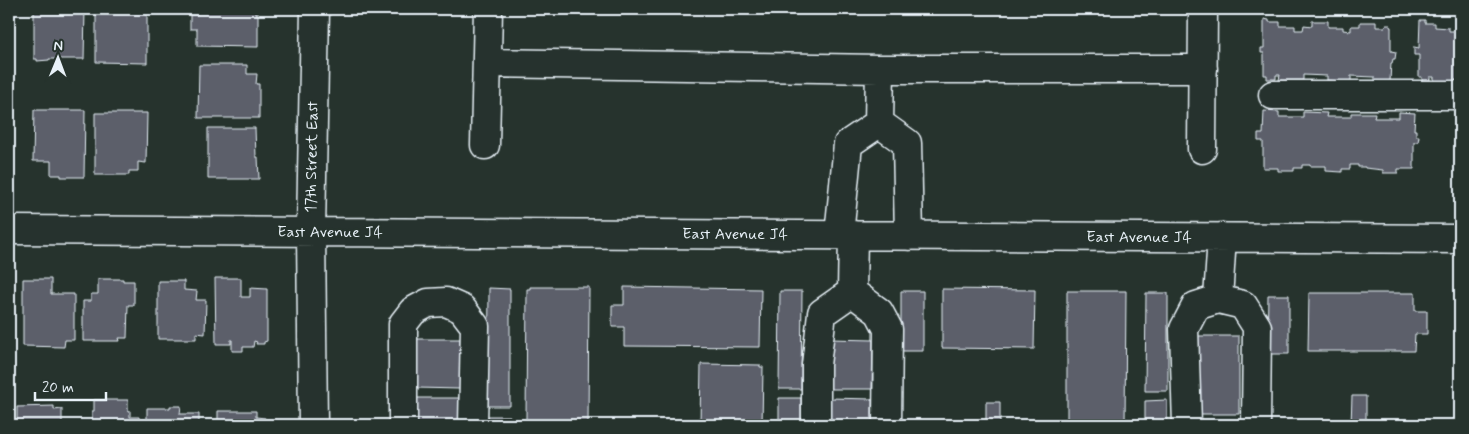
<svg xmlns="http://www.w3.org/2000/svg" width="1469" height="434" font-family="Mynerve,sans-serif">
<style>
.building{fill:#5b5e6b;stroke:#e8f1f8}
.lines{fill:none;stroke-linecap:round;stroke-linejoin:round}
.minor-casing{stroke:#e8f1f8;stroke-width:31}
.minor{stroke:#26332d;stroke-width:28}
.labels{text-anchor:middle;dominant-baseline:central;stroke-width:4.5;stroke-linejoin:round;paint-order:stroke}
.street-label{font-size:16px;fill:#e8f1f8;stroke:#26332d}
</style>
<rect width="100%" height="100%" fill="#26332d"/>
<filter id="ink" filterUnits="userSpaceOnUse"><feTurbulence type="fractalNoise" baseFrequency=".02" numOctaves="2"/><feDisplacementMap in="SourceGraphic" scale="10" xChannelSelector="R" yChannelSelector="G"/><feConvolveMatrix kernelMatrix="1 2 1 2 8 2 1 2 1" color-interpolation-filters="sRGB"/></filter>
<g filter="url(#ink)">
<path class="building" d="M34 9H85L84 59H49V60L37 61V59H34Z
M96 9H130V12H147V63L96 62Z
M197 9H255V13H258V47L197 46V29H190V15H197Z
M1264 19 1269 20V22H1280V26H1295V30H1303L1304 25 1312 26V21H1328V27H1343V30L1351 31V26H1360V22H1376V27H1385L1386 25H1390V27H1391V51L1396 52 1395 59H1393L1392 63H1391L1390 81H1387V84H1378V81H1375V77L1351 76V81L1327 80V76L1303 75V80H1279L1280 75H1276V79H1267V75H1264V53H1261V48H1264Z
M1420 20H1425V23H1435V27L1449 28V31H1458V30H1460V85L1434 81V77H1430V80H1422V77H1419V55H1414V47L1419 48Z
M199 65H247V74H257L256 84H259V118H198Z
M34 110H85L84 177H61V175H51V161H33Z
M1264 111 1279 112V117H1303V112L1327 113 1326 117H1351V113H1375L1374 118H1399V112L1415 113 1414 130H1416V136H1419L1418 142H1414V169H1398V173H1383V170L1365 168V167H1358V165H1350V169H1342V172L1326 171V166H1310V165H1302V168H1294V171H1278V168H1263V141H1258V134H1263Z
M95 113H147L146 163 138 162V171H129V175H95Z
M208 128H255L256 157H258L259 179H208Z
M215 278H241V297H250V288L267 289V341L264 342V344H256L257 342 254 341 253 347H243V351H232V340H231V344H216Z
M23 279H51V294H74V340H65L64 347 23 346Z
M98 279H123V281H134V305H128L127 338H119L120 341H83V301H91V294H98Z
M158 281H184V290L197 291 196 300H206L205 334 196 333V339H158Z
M530 287H589L588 424 529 423V421H526L527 289H530Z
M624 287 761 289 760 347 624 346V327H612V305H624Z
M489 288 510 289V406H488Z
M942 289 1035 290 1034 349 942 348Z
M780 291H802L801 389H779Z
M901 291H923V351H901Z
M1067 291H1126L1125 425H1067Z
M1146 293H1168V391H1145Z
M1309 293H1415V311H1427V334H1415L1414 351H1308Z
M1268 295H1289V354H1267Z
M1196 336H1239V414H1196Z
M417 339H460V389L417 388Z
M830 339 873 340 872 389H829Z
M701 364 760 365V367H763L762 425H700Z
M1352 396H1366V425H1351Z
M416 398H460V425H416Z
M779 398H801V425H779Z
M829 398 872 399V425H829Z
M94 400H128V411H130V417H139V425H92V411H94Z
M1167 400V425H1145V401Z
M986 402H1000V425H986Z
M54 406V410L62 409V425H17V407Z
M170 406H181L180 414H199V425H147V408H170Z
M218 411H256V417L265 418V425H218Z
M488 416H510V425H488Z"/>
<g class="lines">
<g class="minor-casing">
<path id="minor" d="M488 63 880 69H1203
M1273 95H1460
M879 123 880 69
M485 145 488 9
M1202 149 1203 9
M9 230 1460 239
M839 235 848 144 879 123 907 143 909 236
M852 292 879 312 888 329 887 425
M852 292 853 235
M1218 299 1222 237
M313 425 311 232 315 9
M403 425V324L413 311 428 303 446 302 462 309 475 326 473 425
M816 425V365L822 313 852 292
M1187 425 1184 329 1196 306 1218 299 1243 305 1257 327 1256 425"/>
</g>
<use href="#minor" class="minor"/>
</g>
</g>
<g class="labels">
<g class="street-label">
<text transform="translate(312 157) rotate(-89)">17th Street East</text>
<text x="330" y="232">East Avenue J4</text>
<text x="735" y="234">East Avenue J4</text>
<text x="1139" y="237">East Avenue J4</text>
</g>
</g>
<rect width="1469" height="434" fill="none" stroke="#26332d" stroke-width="30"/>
<rect x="15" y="15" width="1439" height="404" fill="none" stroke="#e8f1f8" stroke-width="2" filter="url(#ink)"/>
<g transform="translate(58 58) rotate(1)" stroke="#26332d" stroke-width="4" paint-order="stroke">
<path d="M0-4L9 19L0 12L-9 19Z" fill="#e8f1f8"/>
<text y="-8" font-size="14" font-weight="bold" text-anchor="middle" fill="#e8f1f8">N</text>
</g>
<path d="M35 392v8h71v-8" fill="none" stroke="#e8f1f8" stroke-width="2.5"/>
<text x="42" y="392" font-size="15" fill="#e8f1f8" stroke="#26332d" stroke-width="4" paint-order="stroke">20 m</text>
</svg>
